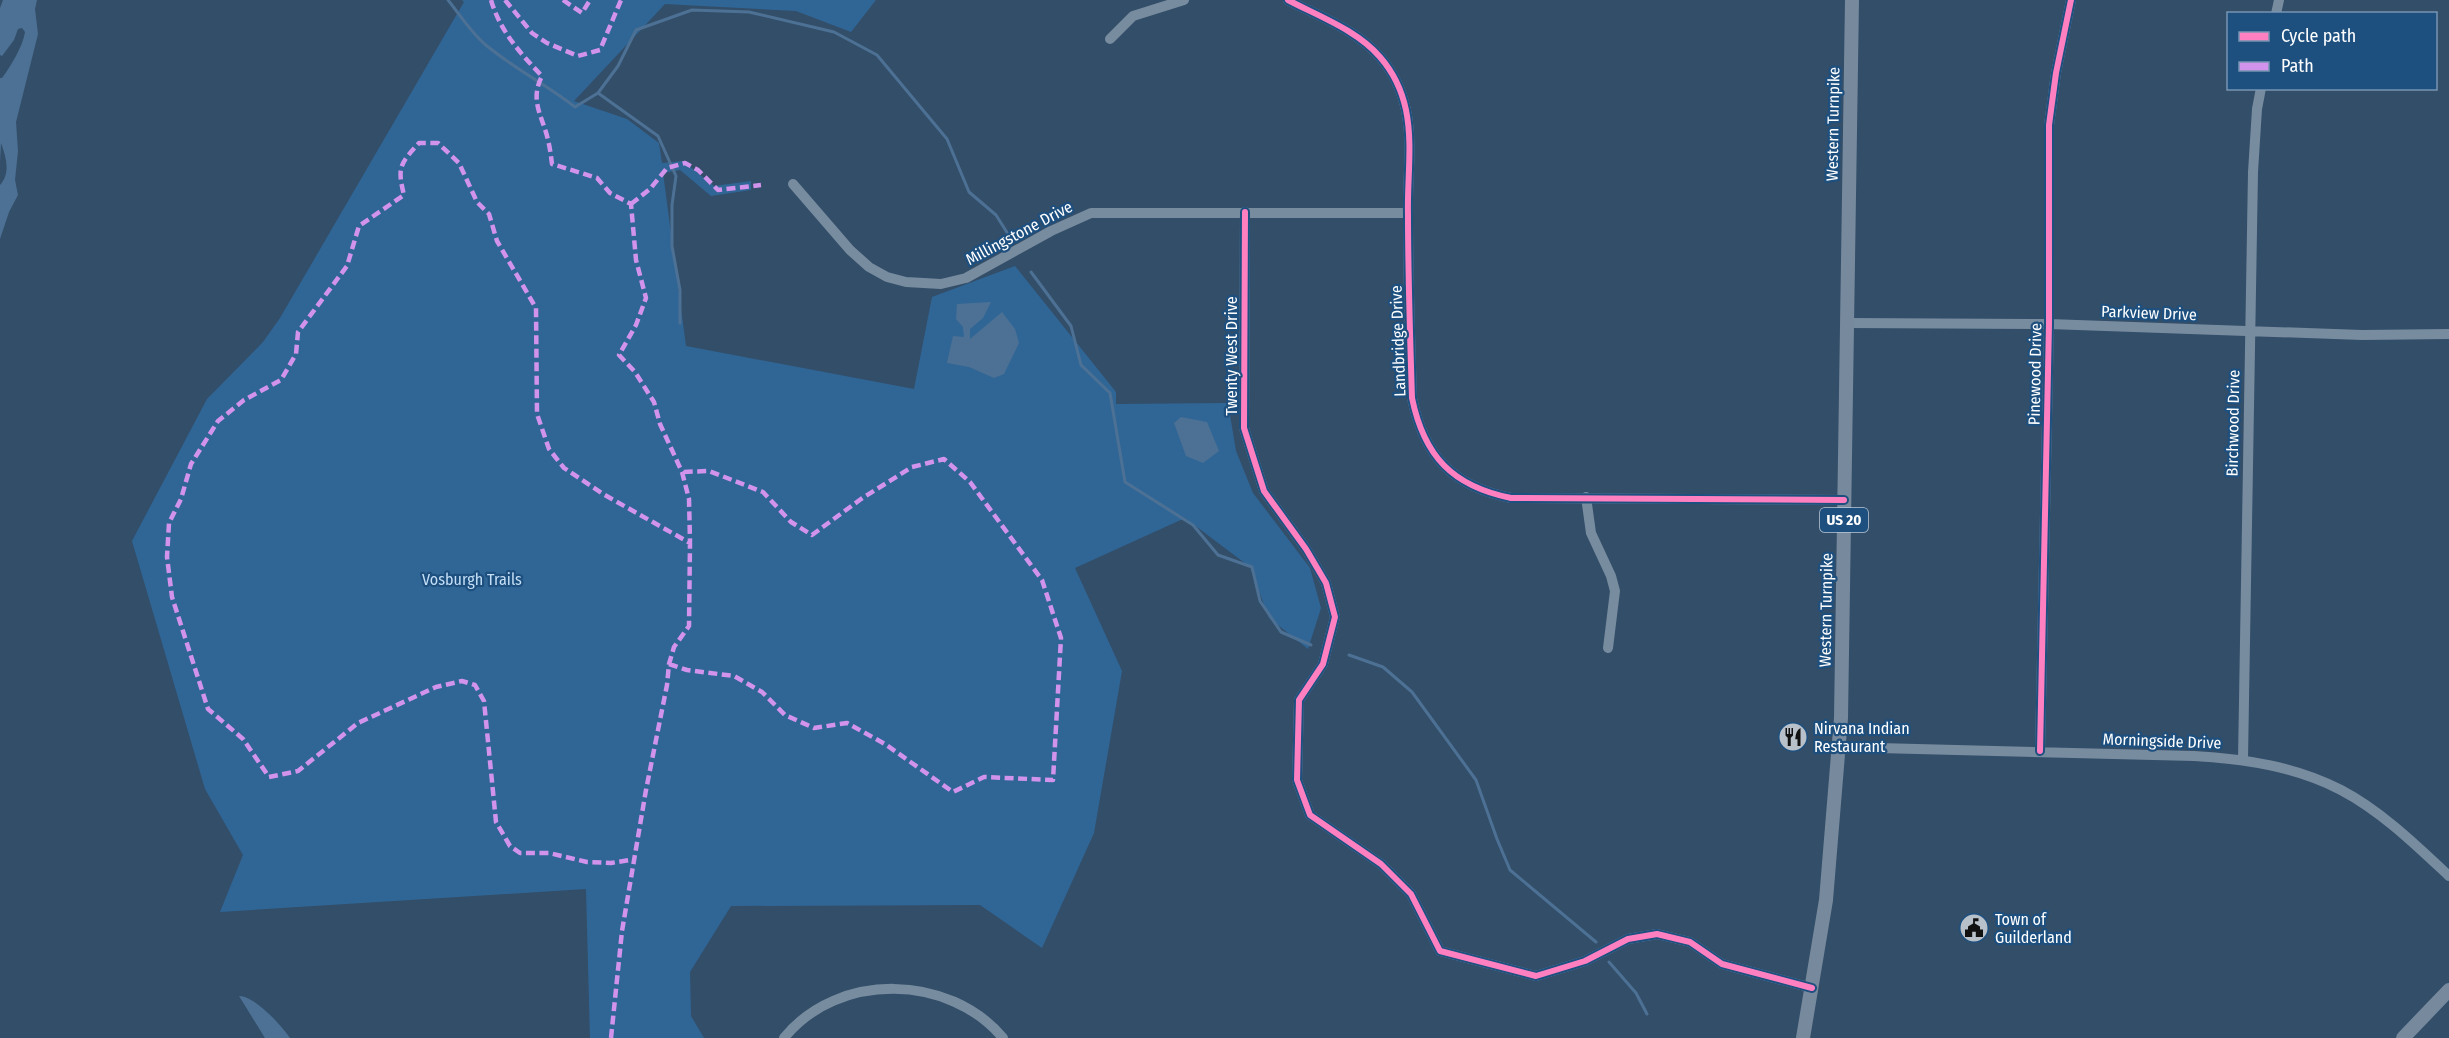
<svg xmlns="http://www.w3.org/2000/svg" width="2449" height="1038" font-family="'Fira Sans Condensed',sans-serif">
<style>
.green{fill:#306696}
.water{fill:#4d7194}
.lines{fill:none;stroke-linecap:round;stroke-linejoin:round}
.stream{stroke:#4d7194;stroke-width:3}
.minor{stroke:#788c9f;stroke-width:10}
.major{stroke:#778a9d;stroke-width:14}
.quiet{stroke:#d193ec;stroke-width:4.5;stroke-dasharray:9 4.5;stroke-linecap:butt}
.cycleway-casing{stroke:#1d4f7f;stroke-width:10}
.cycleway{stroke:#ff80c0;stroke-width:6}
.labels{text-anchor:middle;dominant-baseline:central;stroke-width:4.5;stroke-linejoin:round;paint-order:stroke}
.shield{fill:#1d4f7f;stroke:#bbcad9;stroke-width:1.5}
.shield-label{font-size:15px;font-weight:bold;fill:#fff}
.street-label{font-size:16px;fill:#fff;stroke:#1d4f7f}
.park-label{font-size:16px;fill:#c4dff6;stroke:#1d4f7f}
.poi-label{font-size:16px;fill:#fff;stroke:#1d4f7f;text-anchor:start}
</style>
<rect width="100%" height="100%" fill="#334e69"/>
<path class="green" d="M462 0H876L851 32 796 11 665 4 574 101 627 119 659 143 662 163 683 161 714 186 751 181V190L711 196 680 170 663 173 686 346 914 389 932 297 1015 266 1116 392V404L1228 403 1236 451 1253 493 1310 568 1321 608 1308 649 1269 618 1250 567 1185 518 1075 568 1122 671 1094 833 1042 948 980 905 731 906 690 972 691 1016 704 1038H590L586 889 220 912 243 855 205 789 132 541 207 399 263 342 280 318 464 2Z"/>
<path class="water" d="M3 0H37L35 9 38 34 16 122 18 151 15 180 18 195 9 212 0 239V185C11 173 6 157 1 143L0 162V78H2C11 66 23 46 25 32L22 28 18 29 14 40 2 56 0 55V8Z
M991 302 983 318 970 329V339L1002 312 1015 329 1019 343 1004 374 994 378 969 367 947 363 953 336 964 337 963 327 956 319 957 304Z
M1181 417 1207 422 1219 451 1203 463 1186 456 1174 423Z
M239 996C255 996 281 1025 290 1038H265Z"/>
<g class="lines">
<path class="stream" d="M448 0C460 15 472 34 487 46 515 69 547 85 575 107L598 93 658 136 676 176 672 205V246L680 290V323
M598 93 618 66 636 30 692 10 749 12 834 32 877 55 947 139 969 192 996 215 1008 234
M1031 272 1071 326 1081 365 1110 393 1125 482 1193 525 1218 555 1252 567 1260 601 1281 632 1311 645
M1349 655 1383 667 1412 692 1476 780 1497 839 1510 870 1596 942
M1609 962 1636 993 1647 1014"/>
<path class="minor" d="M1288 0C1318 16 1357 30 1380 57 1393 72 1402 91 1406 110 1413 144 1407 181 1408 215 1408 276 1410 337 1412 398 1424 456 1452 486 1511 498L1844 500
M2276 14 2279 0
M1110 39 1133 16 1184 0
M793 184 850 250 869 267 887 277 906 282 941 284 966 278 1051 231 1091 213H1407
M1245 212 1244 428 1264 491 1306 549 1326 583 1335 617 1323 664 1299 700 1297 780 1310 815 1381 864 1411 894 1440 951 1536 976 1585 961 1628 939 1657 934 1690 942 1722 964 1812 988
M1847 323 2049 324 2362 335 2449 334
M1586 497 1591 533 1611 576 1615 591 1608 648
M1839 747 2194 756C2244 759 2295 766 2341 790 2381 811 2416 845 2449 876
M2040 751 2049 324V125L2056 73 2071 0
M2243 759 2253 172 2257 109 2261 88
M784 1038C838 971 950 974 1003 1038"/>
<path class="major" d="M1803 1038 1826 900 1841 718 1852 0
M2403 1038 2449 990"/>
<path class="quiet" d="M491 0C500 31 520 53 542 76 529 101 543 117 548 140 550 148 551 156 552 164L597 178 610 193 631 204 636 260 646 298 636 325 619 355 635 372 654 402 660 424 682 472 689 499 690 542
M505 0 532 33 547 43 578 56 600 50 621 0
M563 0 582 13 590 0
M631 204 650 189 667 168 685 163 698 170 718 190 761 185
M669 664 687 670 734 676 762 692 785 715 814 728 847 723 885 744 953 792 984 777 1053 780 1061 638 1042 580 970 482 944 459 912 467 861 499 812 535 791 522 763 492 709 471 682 472
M611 1038 622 931 646 790 667 685 669 664 674 647 689 626 690 543 603 494 564 468 549 449 537 414 536 308 497 241 489 214 477 202 459 163 438 143H419C400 164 397 167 404 195L359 226 347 266 298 332 296 354 281 380 244 400 218 421 191 464 181 499 169 523 167 557 172 597 208 709 243 739 269 777 298 771 358 723 436 687 462 681 475 685 484 701 496 822 510 846 520 853H549L587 862 611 863 636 859"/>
<g class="cycleway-casing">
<path id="cycleway" d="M1288 0C1318 16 1357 30 1380 57 1393 72 1402 91 1406 110 1413 144 1407 181 1408 215 1408 276 1410 337 1412 398 1424 456 1452 486 1511 498L1844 500
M1245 212 1244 428 1264 491 1306 549 1326 583 1335 617 1323 664 1299 700 1297 780 1310 815 1381 864 1411 894 1440 951 1536 976 1585 961 1628 939 1657 934 1690 942 1722 964 1812 988
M2040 751 2049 324V125L2056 73 2071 0"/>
</g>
<use href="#cycleway" class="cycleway"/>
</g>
<defs>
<g id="restaurant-disc" transform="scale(1.5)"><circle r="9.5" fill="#b8c1ca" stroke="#1d4f7f"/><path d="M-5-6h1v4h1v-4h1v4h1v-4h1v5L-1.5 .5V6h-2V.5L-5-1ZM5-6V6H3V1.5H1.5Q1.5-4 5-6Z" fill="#111"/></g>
<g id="civic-disc" transform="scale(1.5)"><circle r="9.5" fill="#b8c1ca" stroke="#1d4f7f"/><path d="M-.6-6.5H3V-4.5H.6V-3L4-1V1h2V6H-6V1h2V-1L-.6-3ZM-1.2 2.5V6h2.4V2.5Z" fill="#111"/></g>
</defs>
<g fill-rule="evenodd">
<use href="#restaurant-disc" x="1793" y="737"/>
<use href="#civic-disc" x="1974" y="928"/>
</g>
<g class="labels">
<rect class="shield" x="1820" y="508" width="48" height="24" rx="4.5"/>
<g class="shield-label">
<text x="1844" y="520">US 20</text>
</g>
<g class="street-label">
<text transform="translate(1833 124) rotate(-89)">Western Turnpike</text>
<text transform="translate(1019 233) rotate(-28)">Millingstone Drive</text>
<text transform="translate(2149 313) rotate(2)">Parkview Drive</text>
<text transform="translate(1398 341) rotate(-92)">Landbridge Drive</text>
<text transform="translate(1231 356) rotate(-90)">Twenty West Drive</text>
<text transform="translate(2035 374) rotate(-89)">Pinewood Drive</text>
<text transform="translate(2233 423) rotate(-89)">Birchwood Drive</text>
<text transform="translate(1826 610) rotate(-89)">Western Turnpike</text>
<text transform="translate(2162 741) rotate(2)">Morningside Drive</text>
</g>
<g class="park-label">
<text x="472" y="579">Vosburgh Trails</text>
</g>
<g class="poi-label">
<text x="1814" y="728">Nirvana Indian<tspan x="1814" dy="18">Restaurant</tspan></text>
<text x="1995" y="919">Town of<tspan x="1995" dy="18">Guilderland</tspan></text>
</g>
</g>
<rect x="2227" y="12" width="210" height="78" fill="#1d4f7f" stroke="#7795b2" stroke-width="1.5"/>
<rect x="2239" y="32" width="30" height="9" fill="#ff80c0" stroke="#7795b2" stroke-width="1.5"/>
<text x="2281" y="42" font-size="18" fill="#ffffff">Cycle path</text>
<rect x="2239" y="62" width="30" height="9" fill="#d193ec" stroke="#7795b2" stroke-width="1.5"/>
<text x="2281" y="72" font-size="18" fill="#ffffff">Path</text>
</svg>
